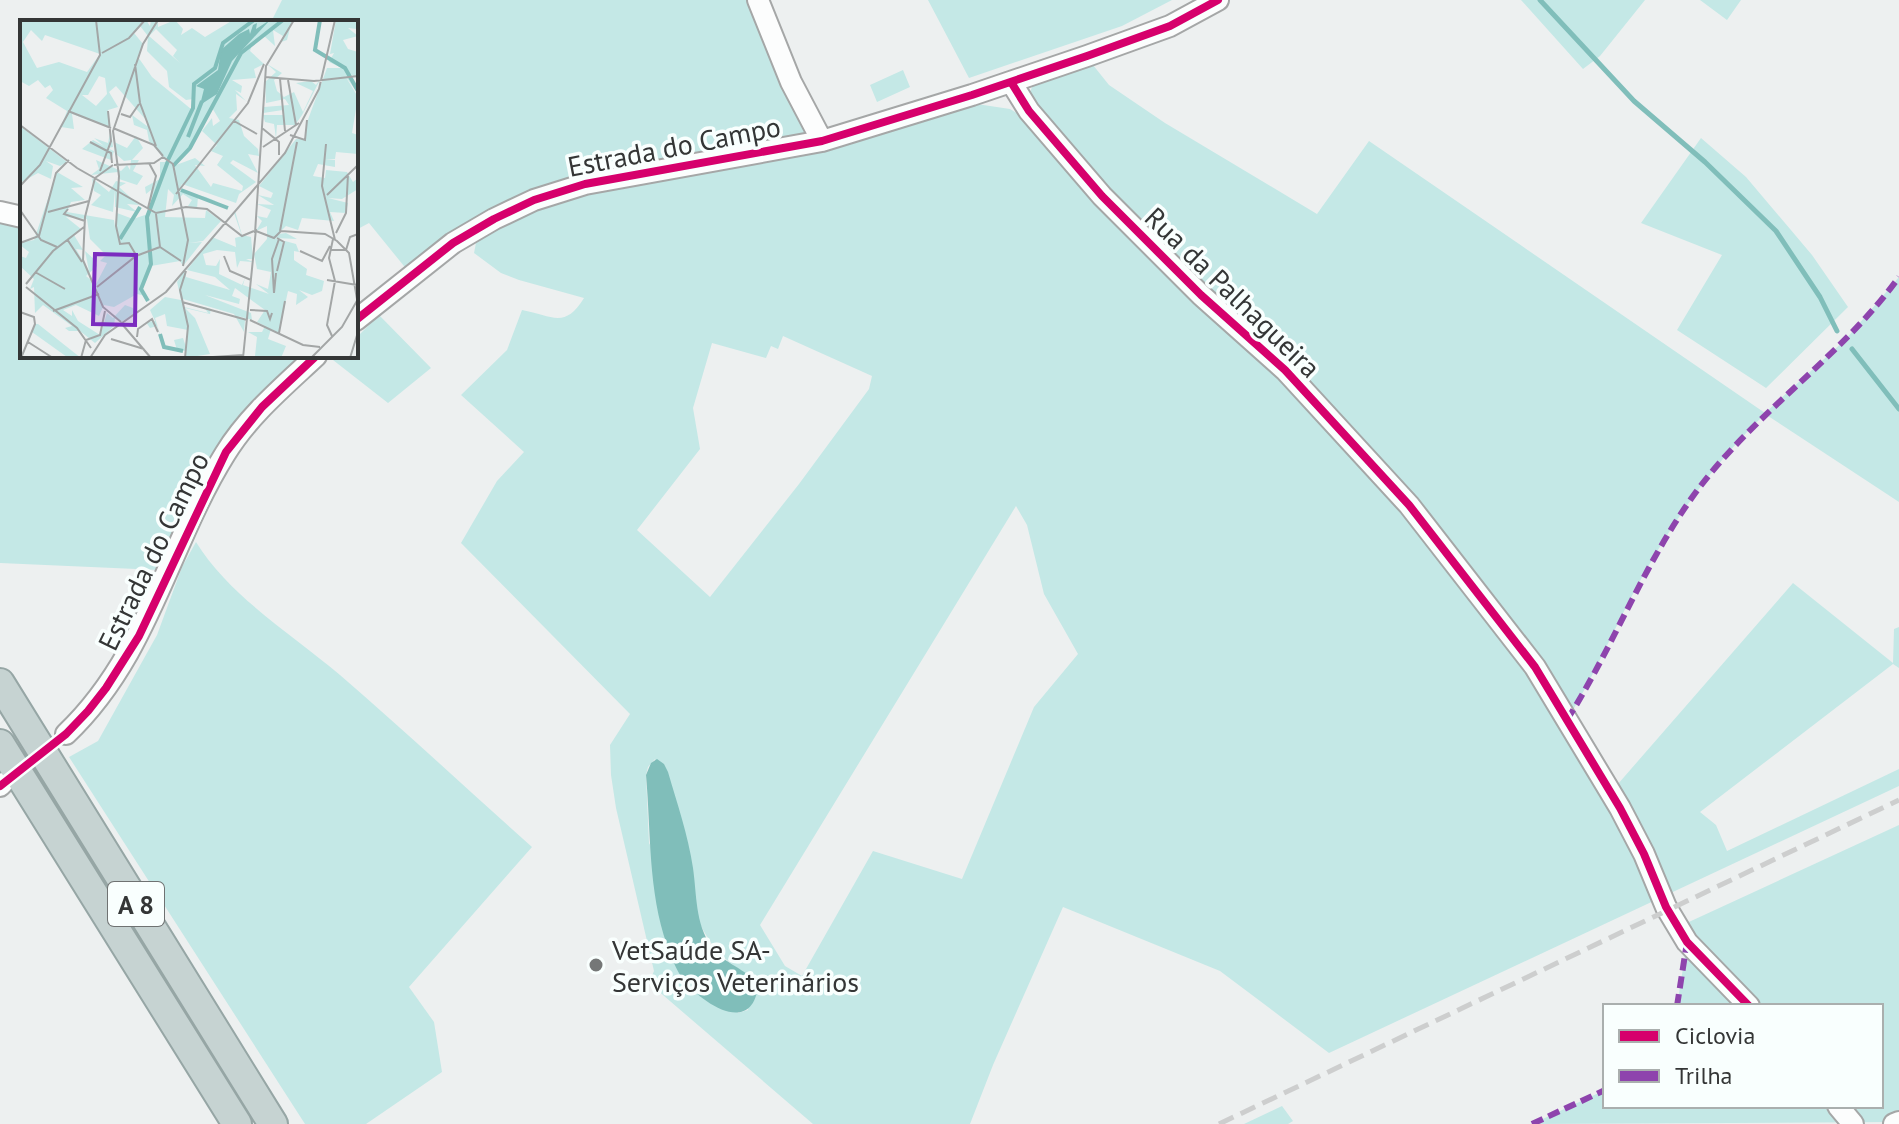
<svg xmlns="http://www.w3.org/2000/svg" width="1899" height="1124" font-family="'PT Sans',sans-serif">
<style>
.green{fill:#c4e8e6;fill-rule:evenodd}
.water{fill:#80beba}
.lines{fill:none;stroke-linecap:round;stroke-linejoin:round}
.stream{stroke:#80beba;stroke-width:5}
.minor-casing{stroke:#a5a7a7;stroke-width:24}
.highway-casing{stroke:#96a6a5;stroke-width:32}
.minor{stroke:#fcfdfd;stroke-width:20}
.highway{stroke:#c6d3d2;stroke-width:28}
.rail{stroke:#cdcece;stroke-width:5;stroke-dasharray:16 8;stroke-linecap:butt}
.quiet{stroke:#8e44ad;stroke-width:6;stroke-dasharray:12 6;stroke-linecap:butt}
.cycleway-casing{stroke:#f9fffe;stroke-width:13}
.cycleway{stroke:#d6006c;stroke-width:8}
.poi-dot{fill:#757777;stroke:#f9fffe;stroke-width:3}
.labels{text-anchor:middle;dominant-baseline:central;stroke-width:7;stroke-linejoin:round;paint-order:stroke}
.shield{fill:#f9fffe;stroke:#6f7272;stroke-width:2}
.shield-label{font-size:26px;font-weight:bold;fill:#343636}
.street-label{font-size:28px;fill:#343636;stroke:#f9fffe}
.poi-label{font-size:28px;fill:#343636;stroke:#f9fffe;text-anchor:start}
.inset-river{fill:none;stroke:#80beba;stroke-width:4}
.inset-road{fill:none;stroke:#a3a6a6;stroke-width:2}
.view{fill:#7b2cbf;fill-opacity:0.15;stroke:#7b2cbf;stroke-width:4}
.inset-edge{fill:none;stroke:#343636;stroke-width:4}
</style>
<rect width="100%" height="100%" fill="#edf0f0"/>
<path class="green" d="M282 0H758L821 135 586 176 408 271 369 223 356 230V22H271Z
M928 0H1172L1122 26 969 78Z
M1521 0H1645L1600 56 1583 69Z
M1700 0H1741L1727 20Z
M1093 65 1109 85 1165 123 1317 214 1369 141 1765 413 1846 339 1899 277V502L1765 414C1712 465 1670 525 1635 590 1612 633 1593 678 1567 720L1611 792 1793 583 1893 663 1894 629 1899 627V668L1893 664 1700 812 1716 825 1727 851 1899 769V786L1329 1053 1220 971 1063 907 993 1065 970 1124H813L649 983 654 971 616 808 611 775 610 745 630 714 461 543 497 481 524 452 461 395 507 350 522 310C553 316 565 329 584 298L519 280 501 273 474 253 476 243C508 218 544 206 582 194L882 133 970 103 1010 109 1022 116 1032 87 1039 81ZM783 336 872 376 869 389 799 484 710 597 637 530 700 449 693 408 712 343 766 358 771 346 778 349ZM1016 506 1027 525 1044 594 1078 654 1034 707 962 879 873 851 802 976 785 966 760 925ZM655 759 700 924C715 953 725 960 751 977L748 1010 738 1013 649 843 646 775 648 767Z
M903 70 910 87 877 102 870 85Z
M1701 138 1746 177 1812 255 1848 307 1766 388 1677 330 1722 255 1641 223Z
M0 212 22 217V356H308L242 416 159 570 0 563Z
M379 315 431 368 388 403 333 360 337 356H356V338Z
M196 542C230 597 292 634 340 675 405 731 468 790 532 847L409 987 434 1022 442 1072 366 1124H305L69 757 98 741 157 635 182 567Z
M1899 825V1122L1532 1124 1605 1090V1106H1881V1006H1677L1687 943 1678 927Z
M1282 1106 1293 1121 1288 1124H1244Z"/>
<path class="water" d="M657 759 664 764 668 772C677 803 688 835 693 868 697 896 695 922 711 946 723 964 747 968 758 986 752 1037 701 1003 683 979 676 970 671 956 667 945 648 891 651 832 646 775L651 763Z"/>
<g class="lines">
<path class="stream" d="M1540 0 1634 101 1705 162 1776 231 1820 297 1837 331
M1852 349 1899 409"/>
<g class="minor-casing">
<path id="minor" d="M758 0 791 82 822 141
M1011 82 1029 111 1102 196 1201 295 1285 370 1409 505 1535 667 1620 808 1644 854 1666 907 1687 942 1749 1006
M0 212 22 217
M356 320 453 243 494 219 534 200 585 184 822 141 972 95 1087 56 1170 26 1218 0
M66 734C149 655 167 547 225 454 248 416 284 386 316 356
M0 786 3 783
M1838 1106 1853 1124
M1894 1124 1899 1122"/>
</g>
<g class="highway-casing">
<path id="highway" d="M0 683 273 1124
M0 744 237 1124"/>
</g>
<use href="#minor" class="minor"/>
<use href="#highway" class="highway"/>
<path class="rail" d="M1219 1124 1899 800"/>
<path class="quiet" d="M1567 720C1615 644 1645 560 1699 488 1758 410 1842 356 1899 277
M1677 1006 1687 942
M1532 1124 1605 1090"/>
<g class="cycleway-casing">
<path id="cycleway" d="M1011 82 1029 111 1102 196 1201 295 1285 370 1409 505 1535 667 1620 808 1644 854 1666 907 1687 942 1749 1006
M356 320 453 243 494 219 534 200 585 184 822 141 972 95 1087 56 1170 26 1218 0
M0 786 66 734 88 711 106 688 139 636 226 452 262 407 316 356"/>
</g>
<use href="#cycleway" class="cycleway"/>
</g>
<circle class="poi-dot" cx="596" cy="965" r="8"/>
<g class="labels">
<rect class="shield" x="108" y="882" width="56" height="44" rx="6"/>
<g class="shield-label">
<text x="136" y="904">A 8</text>
</g>
<g class="street-label">
<text transform="translate(674 146) rotate(-11)">Estrada do Campo</text>
<text transform="translate(1233 292) rotate(44)">Rua da Palhagueira</text>
<text transform="translate(153 551) rotate(-64)">Estrada do Campo</text>
</g>
<g class="poi-label">
<text x="612" y="949">VetSaúde SA-<tspan x="612" dy="32">Serviços Veterinários</tspan></text>
</g>
</g>
<g transform="translate(20 20)">
<rect width="338" height="338" fill="#edf0f0"/>
<path d="M0 0H126L130 6 131 0H138V7L155 0 163 9 161 15 172 8 185 17 213 0H272L267 20 261 22 263 16 253 10 255 26 243 15 232 25 230 31 244 44 234 49 236 58 212 60 222 66 221 73 215 70 226 81 216 74 217 90 209 98 219 100 224 116 238 129 239 136 228 134 238 153 213 140 210 143 236 162 219 174 216 183 162 164 159 170 186 177 198 182 178 176 177 189 168 186 172 180 163 174 152 186 154 175 148 169 145 197 185 198 186 190 201 201 183 221 169 223 182 222 163 246 160 241 131 246 122 267 126 276 117 274 94 287 84 285 79 296 56 285 43 290 52 296V290L58 301 80 315 87 293 93 298 105 285 113 288 116 293 101 302 95 298 94 306 75 323 60 311H49L45 308 52 306 23 285 15 293 14 267 10 269 14 259 0 246V236L6 238 9 232 0 225V217L3 222 14 220 37 152 63 167 51 168 65 180 51 182 47 192 94 200 95 208 97 193 113 199 128 194 131 170 126 174 125 167 140 159V142H147L129 121 127 110 114 105 112 95 127 106V101L96 66 89 72 98 87 88 90 93 127 87 128 94 131 91 140 62 129 73 120 84 126 74 118 88 123 91 108 52 94 54 109 41 107 47 91 26 78 33 70 30 65 25 68 18 60 9 66 0 61ZM120 6 128 16 127 31 147 51 149 67 166 80 173 79 171 89 132 57 118 37 123 24 114 13ZM136 9 157 30 153 36 160 43 129 16ZM11 10 22 21 25 15 80 34 67 52 39 42 17 48 3 22ZM79 56 85 58 87 74 76 86 62 75H68ZM191 86 200 101 193 106 192 98 182 111 197 125 191 131 203 136 197 145 223 166 222 171 193 163 191 167 175 145 185 146 175 138 156 145 172 127ZM46 197 67 199 70 219 86 235 80 241 87 243 76 264 66 256 77 246 75 240 65 231 69 251 56 229 63 230 54 215 61 209ZM316 0H338L337 9 328 8 338 16 323 20 328 29 338 32V59L329 53 338 74 324 54 338 77 332 113 338 115V134L316 132 315 139H305L315 140V147L298 144 293 156 305 158 306 150 327 152 333 162 338 158V169L322 179 308 178 328 183 326 193 310 192 314 201 282 198 278 210 266 206 258 214 266 213 277 219 255 218 263 222 261 231 265 221 276 224 279 232 274 231V240L287 249 286 255 304 261 302 271 292 275 279 270 288 277 276 285 277 274 268 271 259 313 251 309 248 319 266 326 261 338H226L235 336 237 317 228 312H242L245 306 237 302 245 290 215 268 212 276 220 279 219 284 185 275 231 293 232 300 218 296 225 300 224 312 214 294 163 279 164 287 188 293 184 287 191 289 190 294 165 288 175 298 190 334 165 338V331L144 329 137 306 130 308 126 302 135 301 130 290 145 277 161 280 157 262 165 250 166 257 210 270 195 257 167 250 192 217 216 227 215 218 222 216 214 193 215 191 222 215 231 217 233 239H226L233 242 220 241 217 248 215 232 197 230 183 234 186 245 196 246 200 239 199 254 222 265 225 258 223 265 249 274 236 264 248 269 251 252 237 249 234 234 247 219V206L236 211 242 201 237 196 247 198 251 190 237 184 254 185 238 175 251 178 253 173 239 166 276 119H286V105L307 48H322L309 42 314 33 310 34ZM145 294 147 306 168 310 166 327 163 318 154 320 157 330 144 327 135 298ZM247 44 262 53 254 60 257 71 264 77 274 72 283 92 293 71 276 63 291 61 296 65 301 58 282 95 275 105H257L256 118 254 104 245 102 243 95H263V90L243 93 244 87 269 85 265 79 246 83 245 62 256 52ZM0 106 47 142 40 146 26 141 33 146 31 159 18 153 0 163ZM116 116 123 128 112 140H119L113 151 123 156 117 165 99 159 98 152 71 155 79 149 76 140 101 151 107 145 110 150 111 140 104 141 96 134 94 122 107 128ZM72 158 89 172 96 161 106 163 99 167 119 185 107 184 117 192 95 187V170L93 192 71 185 81 175 74 171ZM15 304H18L61 338 47 337 12 312Z" fill="#c4e8e6" fill-rule="evenodd"/>
<path d="M250 0 212 41 197 74 180 85 184 69 176 66 198 50 201 30 219 14 229 9 230 14 233 5 237 3 236 9Z" fill="#80beba"/>
<path class="inset-river" d="M300 0 295 30 325 48 338 71M168 117 182 81M148 140 173 88 174 64 195 48 203 23 234 0M153 146 170 128 221 33 263 0M161 170 208 188M100 219 120 187M128 281 121 269 131 244 127 197 148 141M140 314 144 327 163 331"/>
<path class="inset-road" d="M82 33 109 18 125 0M115 44 120 83 136 126M245 57 294 61 338 56M260 59 265 111M268 60 276 105M48 91 91 108M101 94 110 97 119 84M214 101 237 114M0 105 57 148 136 193 166 187 187 189 222 216 234 211M93 108 134 125 143 136M242 108 259 122V135M270 115 285 120 287 100M70 122 91 133 92 143M306 124 302 166 315 220M243 127 279 103M143 137 153 144 168 220 163 246M93 145 75 158 65 197 63 240 83 287 101 302M94 145 134 143 143 137M80 151 91 121 88 91M0 166 20 145 80 35 76 0M156 174 228 83 244 44M307 175 338 145M128 188 136 156 129 143M48 189 44 194 65 201M0 190 21 220 37 227M28 192 69 181M136 194 140 227 161 241M236 211 254 218 261 211 305 214 317 221 329 233 337 279M260 211 277 122M235 213 246 46 274 0M316 213 326 193 328 154M47 219 62 242M0 223 19 216 36 153 49 140M310 230H326L330 217 338 214M280 231 302 241 310 226M116 235 109 223 100 224 96 206 99 156 93 111 123 24 138 0M204 236 210 251 231 260M257 251 264 222 257 218M15 252 45 269M256 253 254 273 252 239 259 219M307 260 337 265M6 264 33 231 64 207M6 267 57 308 71 328M77 267 116 236 140 227M162 282 227 300M230 290 247 291 250 299 252 293M33 291 79 274M0 292 14 297 15 304 1 338M230 300 283 325 300 327M102 304 131 338M259 313 265 281M312 316 307 305 315 261 309 238 313 219M117 317 118 309 132 299 138 312M91 319 124 329M8 322 33 338M61 338 66 320 80 315 85 291M70 338 85 315 146 272 265 133 299 69 315 0M165 338 168 306 160 270 166 251M178 338 223 335M223 338 236 209M291 338 322 307 338 279M330 338 338 312"/>
<path class="view" d="M75 234 116 235 115 305 73 304Z"/>
<rect width="338" height="338" class="inset-edge"/>
</g>
<rect x="1603" y="1004" width="280" height="104" fill="#f9fffe" stroke="#aaafae" stroke-width="2"/>
<rect x="1619" y="1030" width="40" height="12" fill="#d6006c" stroke="#aaafae" stroke-width="2"/>
<text x="1675" y="1044" font-size="24" fill="#343636">Ciclovia</text>
<rect x="1619" y="1070" width="40" height="12" fill="#8e44ad" stroke="#aaafae" stroke-width="2"/>
<text x="1675" y="1084" font-size="24" fill="#343636">Trilha</text>
</svg>
